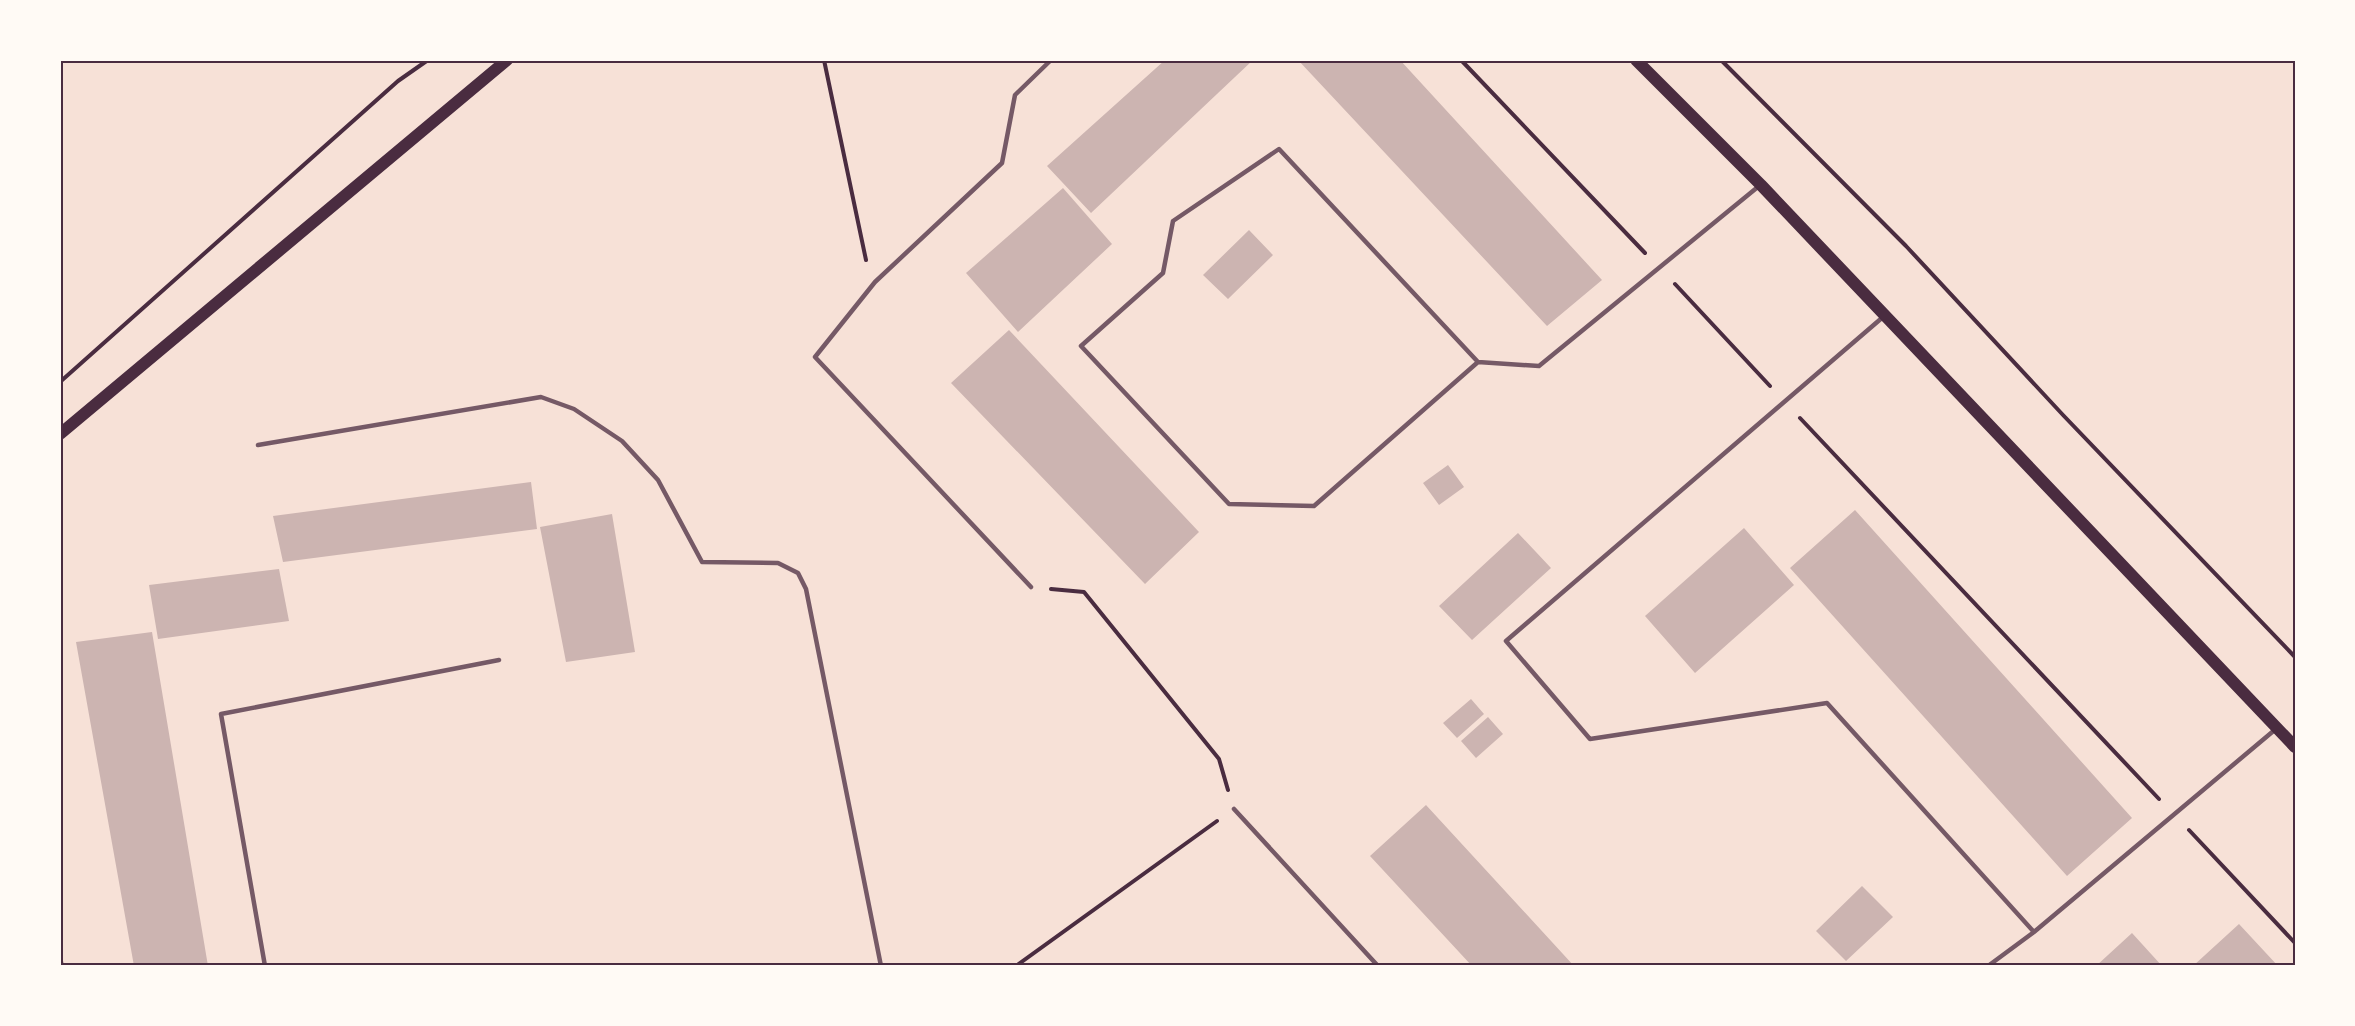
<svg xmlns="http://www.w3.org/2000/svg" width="2355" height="1026" font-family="Roboto,sans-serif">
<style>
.building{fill:#ccb4b1}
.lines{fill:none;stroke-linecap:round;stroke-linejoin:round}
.path{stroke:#4a2c40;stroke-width:4}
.service{stroke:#755966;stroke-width:4.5}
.minor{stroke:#755966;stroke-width:6}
.secondary{stroke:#4a2c40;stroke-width:12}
.neatline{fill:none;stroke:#4a2c40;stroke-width:2}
</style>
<rect width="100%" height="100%" fill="#f7e1d7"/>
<path class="building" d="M1165 60H1253L1091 213 1047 166Z
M1298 60H1400L1602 280 1547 326Z
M1063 188 1112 244 1018 332 966 273Z
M1249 230 1273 255 1228 299 1203 275Z
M1009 330 1199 532 1145 584 951 383Z
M1448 465 1464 487 1439 505 1423 483Z
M531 482 537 529 283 562 273 516Z
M1855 510 2132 818 2067 876 1790 568Z
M612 514 635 652 566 662 540 527Z
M1744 528 1794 585 1695 673 1645 616Z
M1518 533 1551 568 1472 640 1439 606Z
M279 569 289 621 158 639 149 585Z
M152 632 208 966H134L76 642Z
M1471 699 1484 714 1457 738 1443 723Z
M1488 717 1503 734 1476 758 1461 741Z
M1426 805 1574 966H1472L1370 856Z
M1862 886 1893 917 1846 961 1816 931Z
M2239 924 2278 966H2193Z
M2132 933 2162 966H2096Z"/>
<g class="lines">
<path class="path" d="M824 60 866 260
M1461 60 1645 253
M1721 60 1906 246 2063 415 2295 657
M1675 284 1770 386
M60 382 398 81 428 60
M1800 418 2159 799
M1051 589 1084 592 1219 759 1228 790
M2189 830 2295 943
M1016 966 1217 821"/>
<path class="service" d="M1883 317 1506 641 1590 739 1827 703 2034 932 2277 728
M1478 362 1314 506 1229 504 1081 346 1163 273 1173 221 1279 149 1478 362 1539 366 1759 186
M258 445 541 397 574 409 622 441 658 480 702 562 778 563 798 573 806 589 881 966
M1031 587 815 357 875 282 1002 163 1015 95 1051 60
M1234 809 1378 966
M265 966 221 714 499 660
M1988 966 2034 932"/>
<path class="minor" d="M60 961 61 966"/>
<path class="secondary" d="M1636 60 1761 185 2295 747
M60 434 507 60"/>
</g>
<rect width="2355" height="1026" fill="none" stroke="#fffaf5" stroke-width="123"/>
<rect x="62" y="62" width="2232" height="902" class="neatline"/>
</svg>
